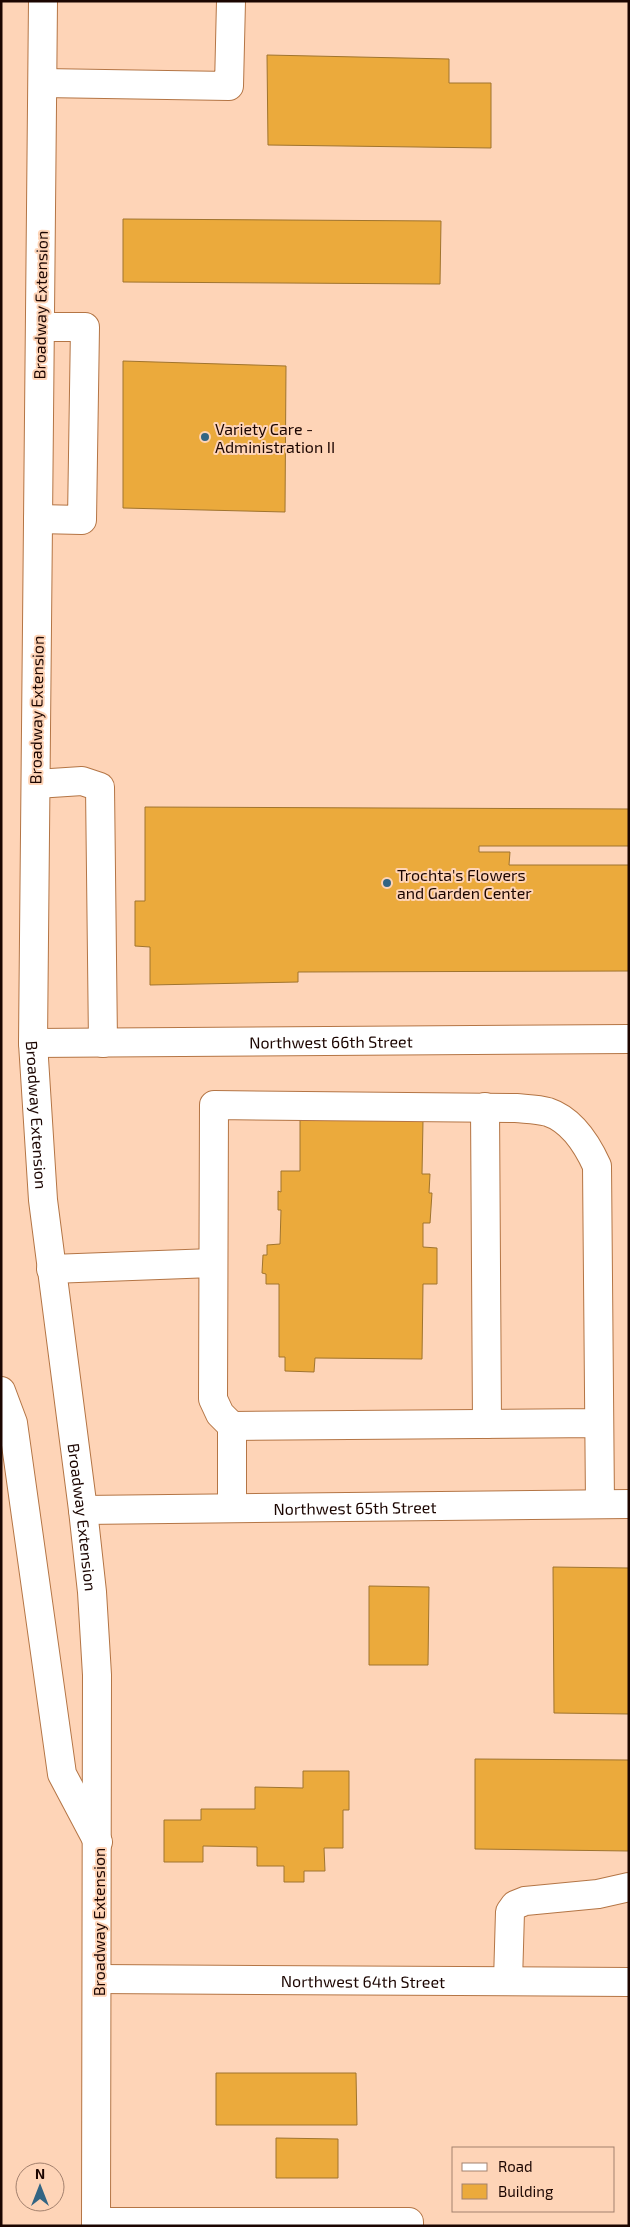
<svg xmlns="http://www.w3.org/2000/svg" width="630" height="2227" font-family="'Exo 2',sans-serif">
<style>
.building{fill:#ebaa3c;stroke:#a0742e}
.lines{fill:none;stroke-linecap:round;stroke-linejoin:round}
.minor-casing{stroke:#b47545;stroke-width:30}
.major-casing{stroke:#b47545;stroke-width:30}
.highway-casing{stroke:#b47545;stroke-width:30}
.minor{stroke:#fff;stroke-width:28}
.major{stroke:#fff;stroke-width:28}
.highway{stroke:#fff;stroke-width:28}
.poi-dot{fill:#336583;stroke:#fed4b7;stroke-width:2}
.labels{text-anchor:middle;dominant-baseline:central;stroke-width:4;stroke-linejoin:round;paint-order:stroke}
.street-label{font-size:16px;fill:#1b0500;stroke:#fed4b7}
.poi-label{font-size:16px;fill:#1b0500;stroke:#fed4b7;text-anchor:start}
</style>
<rect width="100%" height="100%" fill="#fed4b7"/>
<path class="building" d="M267 55 449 59V83H491V148L268 145Z
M123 219 441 221 440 284 123 282Z
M123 361 286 366 285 512 123 508Z
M145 807 629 809V846H479V852H510L509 865H629V971L298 972V982L150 985V947L135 946V901H145Z
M300 1119 423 1121 422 1174H430L429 1193H432L430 1223H423V1247L437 1248V1284H423L422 1359 315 1358 314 1372 285 1371V1357H279V1284H266V1274L262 1273 263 1255H267V1245L280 1244 281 1210H278V1191L281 1192V1171H300Z
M553 1567 629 1568V1714L554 1713Z
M369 1586 429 1587 428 1665H369Z
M475 1759 629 1760V1851L475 1849Z
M303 1771H349V1810H343V1848H324L325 1871H304V1882H284V1866H257V1847L203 1846V1862H164V1820H201V1809H255V1787L303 1788Z
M216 2073H356L357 2125H216Z
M276 2138 338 2139V2178H276Z"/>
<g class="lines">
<g class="minor-casing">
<g id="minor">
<path d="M43 83 229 86 231 1"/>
<path d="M38 519 82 520 85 327H40"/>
<path d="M36 784 82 781 100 787 103 1043"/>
<path id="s1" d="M33 1043 629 1039"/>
<path d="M485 1107 487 1424"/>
<path d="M51 1269 213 1263"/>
<path d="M599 1423 232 1426 220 1414 213 1399 214 1105 516 1108C526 1109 538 1109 548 1112 572 1120 587 1144 597 1166L600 1504"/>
<path d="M232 1426V1508"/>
<path id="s2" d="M83 1510 629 1504"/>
<path id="s3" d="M97 1979 629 1982"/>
<path d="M508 1981 510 1912 515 1905 525 1901 598 1894 629 1887"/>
<path d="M96 2222H409V2226"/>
</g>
</g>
<g class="major-casing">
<g id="major">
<path id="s4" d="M43 1 33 1043 43 1200 83 1510 92 1592 97 1675 96 2226"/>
</g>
</g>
<g class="highway-casing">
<path id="highway" d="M1 1391 13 1423 62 1774 98 1842"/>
</g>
<use href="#minor" class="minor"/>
<use href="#major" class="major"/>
<use href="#highway" class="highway"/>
</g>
<g class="poi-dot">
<circle cx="205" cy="437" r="5"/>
<circle cx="387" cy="883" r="5"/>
</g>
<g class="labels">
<g class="street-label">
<text transform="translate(40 305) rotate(-89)">Broadway Extension</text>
<text transform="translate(36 710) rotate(-89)">Broadway Extension</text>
<text stroke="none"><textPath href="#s1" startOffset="298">Northwest 66th Street</textPath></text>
<text stroke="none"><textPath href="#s4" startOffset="1114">Broadway Extension</textPath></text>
<text stroke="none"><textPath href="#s2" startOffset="272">Northwest 65th Street</textPath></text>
<text stroke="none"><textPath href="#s4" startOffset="1519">Broadway Extension</textPath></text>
<text transform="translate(98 1922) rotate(-90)">Broadway Extension</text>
<text stroke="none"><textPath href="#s3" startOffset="266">Northwest 64th Street</textPath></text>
</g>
<g class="poi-label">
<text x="215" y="428">Variety Care -<tspan x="215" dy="18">Administration II</tspan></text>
<text x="397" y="874">Trochta's Flowers<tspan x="397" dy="18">and Garden Center</tspan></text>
</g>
</g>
<rect width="630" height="2227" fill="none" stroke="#1b0500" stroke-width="5"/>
<rect x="452" y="2147" width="162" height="65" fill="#fed4b7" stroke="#a3816e"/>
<rect x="462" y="2163" width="25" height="8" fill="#ffffff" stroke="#a3816e"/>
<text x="498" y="2172" font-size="15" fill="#1b0500">Road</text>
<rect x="462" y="2184" width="25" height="15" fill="#ebaa3c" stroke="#a3816e"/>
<text x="498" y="2197" font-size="15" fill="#1b0500">Building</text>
<g transform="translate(40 2187)"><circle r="24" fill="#fed4b7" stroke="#a3816e"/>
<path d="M0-4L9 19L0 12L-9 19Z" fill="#336583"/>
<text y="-8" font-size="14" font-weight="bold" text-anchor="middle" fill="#1b0500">N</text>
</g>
</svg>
